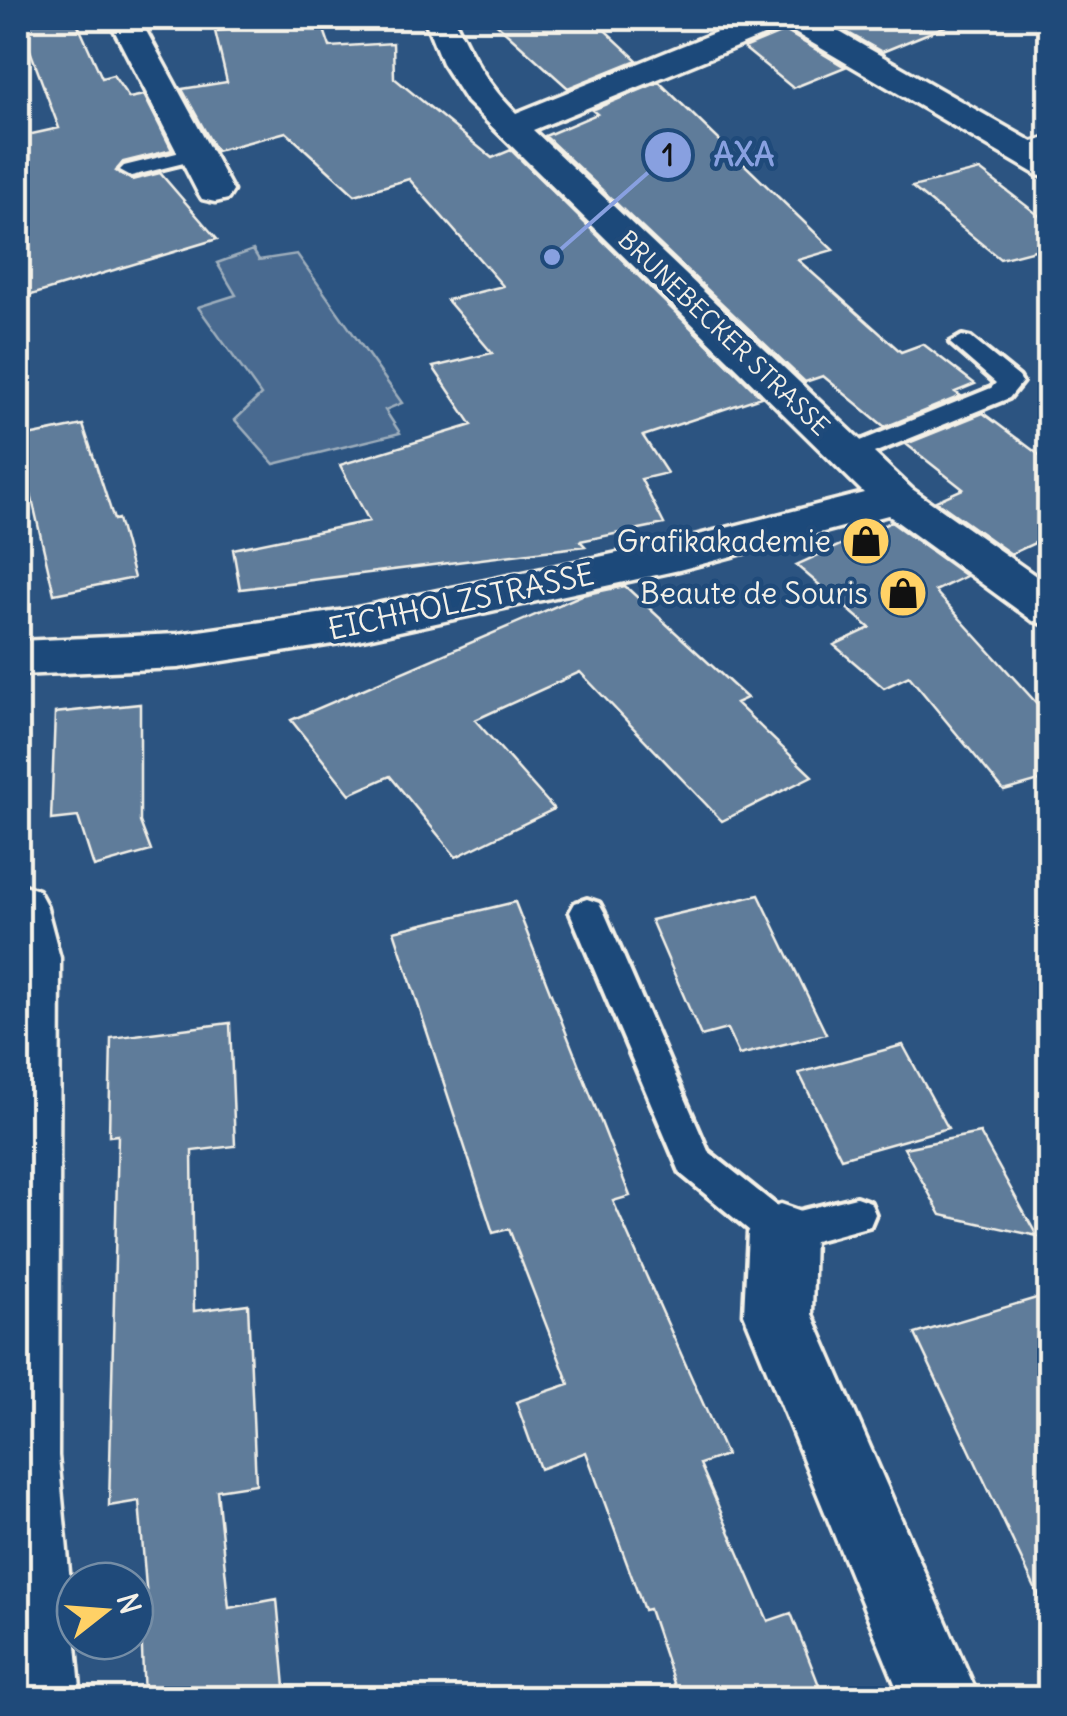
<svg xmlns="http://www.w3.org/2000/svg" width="1067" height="1716" font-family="Delius,sans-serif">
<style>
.green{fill:#496b90;stroke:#9eaebc;stroke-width:2.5}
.building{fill:#5e7b9a;stroke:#f4f1e8;stroke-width:2.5}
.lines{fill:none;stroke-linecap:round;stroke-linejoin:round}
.service-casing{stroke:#f4f1e8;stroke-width:8}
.minor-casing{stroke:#f4f1e8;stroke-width:7}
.service{fill:#1f4a7a;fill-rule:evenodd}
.minor{fill:#1f4a7a;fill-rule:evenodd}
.labels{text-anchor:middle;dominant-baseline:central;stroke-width:9;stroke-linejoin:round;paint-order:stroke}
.far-street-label{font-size:25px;fill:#f4f1e8;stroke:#1f4a7a}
.poi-label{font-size:30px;fill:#f4f1e8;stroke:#1f4a7a;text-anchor:end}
.street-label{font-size:30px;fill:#f4f1e8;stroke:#1f4a7a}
.leader{fill:none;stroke:#88a0e0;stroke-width:4}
.callout-dot{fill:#88a0e0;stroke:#1f4a7a;stroke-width:4}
.mark-label{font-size:30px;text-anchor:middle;font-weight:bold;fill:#111}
.callout-label{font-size:32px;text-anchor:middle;font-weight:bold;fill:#88a0e0;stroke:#1f4a7a;stroke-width:9;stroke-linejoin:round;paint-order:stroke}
</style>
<rect width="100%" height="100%" fill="#2c5481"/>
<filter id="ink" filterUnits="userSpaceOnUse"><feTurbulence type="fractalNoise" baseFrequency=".01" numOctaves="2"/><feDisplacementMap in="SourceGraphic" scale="20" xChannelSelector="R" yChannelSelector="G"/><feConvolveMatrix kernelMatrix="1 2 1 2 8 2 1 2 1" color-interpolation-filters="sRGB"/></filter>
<g filter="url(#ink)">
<path class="green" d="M253 250 259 260 297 254 402 403 385 410 400 433 274 464 235 420 261 395 198 307 236 295 217 263Z"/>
<path class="building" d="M18 18H75L102 78 113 75 129 98 144 95 172 150 123 162 116 171 132 180 160 173 217 239 18 299V137L59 128Z
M490 18H592L637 60 568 88Z
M822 18H960L961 20 882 52Z
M321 21 330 47 393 43 394 78 492 158 511 150 761 397 643 436 667 473 641 479 664 524 580 541 585 546 240 589 233 549 369 521 340 465 472 425 433 367 492 353 447 300 503 286 409 179 355 195 286 132 216 151 182 89 227 82 215 31Z
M785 31 845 67 793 88 744 48Z
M659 82 833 250 798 260 901 352 923 344 975 384 955 392 961 396 885 427 823 376 805 382 545 136 597 114 592 110Z
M980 170 1050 224V246L1000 259 912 187Z
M983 413 1050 463V536L1011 554 936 501 963 489 906 444Z
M83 425 114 520 118 519 134 578 54 594 18 438Z
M891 522 966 576 935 591 1050 718V778L1004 791 909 676 884 688 834 645 870 628 796 565Z
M625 586 747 698 736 703 812 776 722 821 580 672 475 720 554 809 456 857 390 776 350 794 291 720 582 595Z
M140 704V822L151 851 94 867 78 817 51 820 55 713Z
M759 895 826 1034 739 1055 727 1029 701 1036 651 920Z
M515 902 630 1196 613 1201 726 1455 700 1464 768 1621 791 1613 824 1698H679L649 1609 644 1610 586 1452 540 1469 516 1402 569 1384 509 1229 493 1233 394 931Z
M230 1023 235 1146 192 1151 194 1311 248 1304 256 1484 217 1490 229 1608 277 1599 286 1698H144L141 1626 149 1624 139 1501 109 1506 118 1135 109 1136 111 1038Z
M903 1045 948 1128 841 1158 799 1073Z
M980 1133 1037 1236 941 1215 904 1148Z
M1050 1294V1620L915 1334Z"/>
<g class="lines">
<g class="service-casing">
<path id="service" d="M1050 137V150L1022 157 1012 151 1015 147Z
M193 149 203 155 200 159 131 176 120 170 124 166Z
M962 336 971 338 1019 377 1022 382 1009 398 859 459H841L837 454 841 449 991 388 996 383 950 343Z
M587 899 599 903 604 912 708 1151 787 1214 856 1197 870 1202 875 1214 870 1226 781 1250 767 1245 681 1174 570 912 575 903Z"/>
</g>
<g class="minor-casing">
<path id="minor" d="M108 18H139L233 191 228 199 215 202 202 199 197 191Z
M424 18H454C471 55 487 84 516 113L751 18H815L1050 152V178L1037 175 785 27 533 130 912 489 1050 586V626L1033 621 888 515 679 570 353 641 178 668 18 675V641L178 634 353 609 679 540 864 493 467 102 442 63Z
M18 883 38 890 46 905 60 958 58 1456 81 1698H18Z
M781 1204 804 1212 814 1233 812 1314 979 1698H901L744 1314 748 1233 758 1212Z"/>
</g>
<use href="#service" class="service"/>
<use href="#minor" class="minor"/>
</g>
</g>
<defs>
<g id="shop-disc" transform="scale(2.5)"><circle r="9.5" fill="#ffd166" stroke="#1f4a7a"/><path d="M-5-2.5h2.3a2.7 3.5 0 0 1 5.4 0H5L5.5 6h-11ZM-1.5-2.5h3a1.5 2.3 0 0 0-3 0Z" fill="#111"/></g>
</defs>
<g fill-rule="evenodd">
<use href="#shop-disc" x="866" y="541"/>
<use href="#shop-disc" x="903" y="593"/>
</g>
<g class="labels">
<g class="far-street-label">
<text transform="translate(724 333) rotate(44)">BRUNEBECKER STRASSE</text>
</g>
<g class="poi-label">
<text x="831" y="541">Grafikakademie</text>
<text x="868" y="593">Beaute de Souris</text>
</g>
<g class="street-label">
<text transform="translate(461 601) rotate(-12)">EICHHOLZSTRASSE</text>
</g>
</g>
<path class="leader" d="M552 257L668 155"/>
<g class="callout-dot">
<circle cx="552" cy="257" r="10"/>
<circle cx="668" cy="155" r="25"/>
</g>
<g class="mark-label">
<text x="668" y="166">1</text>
</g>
<g class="callout-label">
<text x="744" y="166">AXA</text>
</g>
<rect width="1067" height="1716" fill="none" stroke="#1f4a7a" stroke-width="60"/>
<rect x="30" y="30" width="1007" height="1656" fill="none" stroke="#f4f1e8" stroke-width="4" filter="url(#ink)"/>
<g transform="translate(105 1611) rotate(73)"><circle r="48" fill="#1f4a7a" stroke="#748da6" stroke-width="2.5"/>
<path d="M0-8L18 38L0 25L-18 38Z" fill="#ffd166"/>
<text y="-15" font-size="28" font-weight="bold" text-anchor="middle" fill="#f4f1e8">N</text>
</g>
</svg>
